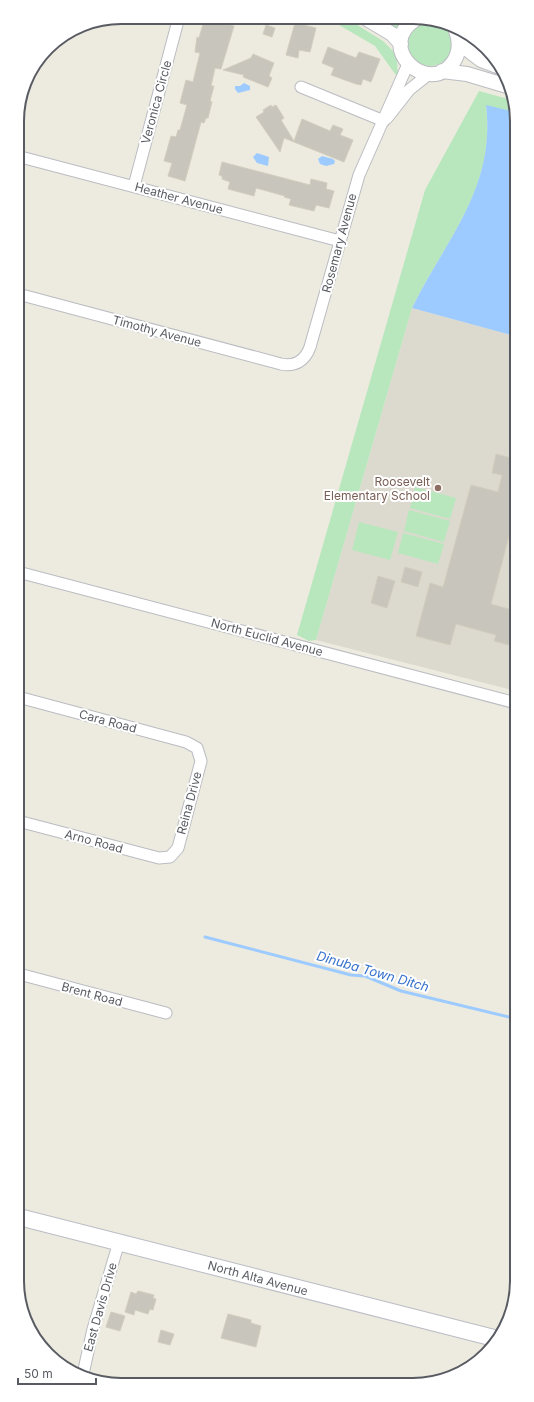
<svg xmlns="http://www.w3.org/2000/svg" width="534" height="1402" font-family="Inter,sans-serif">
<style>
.education{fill:#dcdace}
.green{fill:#b8e7bd}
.water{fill:#9dcbff}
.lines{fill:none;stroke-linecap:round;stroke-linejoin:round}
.stream{stroke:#9dcbff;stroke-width:3}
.building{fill:#c8c5bc;stroke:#d2cdbd}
.minor-casing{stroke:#babcc2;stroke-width:13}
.tertiary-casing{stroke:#babcc2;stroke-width:16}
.secondary-casing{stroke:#babdc5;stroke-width:18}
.minor{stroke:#fff;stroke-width:11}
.tertiary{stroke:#fff;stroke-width:14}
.secondary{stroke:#fff;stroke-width:16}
.education-dot{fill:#8d6e63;stroke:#fff;stroke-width:1.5}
.labels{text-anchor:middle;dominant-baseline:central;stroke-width:4;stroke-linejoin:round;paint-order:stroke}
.street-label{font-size:12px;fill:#585b62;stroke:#fff}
.education-label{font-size:12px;fill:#785e54;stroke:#fff;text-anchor:end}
.water-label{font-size:13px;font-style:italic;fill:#3671cc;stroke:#fff}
.rim{fill:none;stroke:#585b62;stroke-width:2}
</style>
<rect width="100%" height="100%" fill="#edebdf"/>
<path class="education" d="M412 308 515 336 516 691 316 640Z"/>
<path class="green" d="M327 18H346L383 41 393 51 397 59 398 78 375 46Z
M375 19H398L403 21 396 33Z
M408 44a22 22 0 1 1 44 0a22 22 0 1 1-44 0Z
M479 91 515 101V112L486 106C496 188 446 239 412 308L316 640 309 641 297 635 425 190Z
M415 487 456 498 450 519 410 508Z
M409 510 450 521 444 542 404 531Z
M359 522 398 532 390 560 352 550Z
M403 533 444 544 438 564 398 553Z"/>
<path class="water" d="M244 83 250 86V90L238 93 235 89V86H240Z
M486 105 515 112V336L412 308C446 239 496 188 486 105Z
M257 153 269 157 268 166 257 163 253 157Z
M322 156 333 159 335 161 334 164 326 166 320 164 318 159Z"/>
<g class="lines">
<path class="stream" d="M205 937 351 975 365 976 401 991 513 1018"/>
</g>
<path class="building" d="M211 18H230L228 24 234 26 221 69 215 68 211 86H214L210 101 212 102 208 118H206L204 123 201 122 185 181 168 176 172 163 164 161 171 136 176 137 178 130H180L187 105 180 103 186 80 193 82 199 57 200 53 195 52 197 37 199 38 203 24 209 25Z
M295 23 316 28 310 52 299 50 298 58 286 55Z
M266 25 275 28 272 37 263 34Z
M328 47 356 58 359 52 380 59 371 82 363 79 361 85 356 84 331 75 334 68 322 63Z
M253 54 274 63 269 76 272 78 268 87 243 77 244 75 223 70 251 58Z
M271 105 272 107 276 105 284 118 281 120 294 141 302 119 330 131 333 125 343 129 340 135 353 140 344 162 284 138 280 152 256 117 264 112 263 110Z
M222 162 310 185 311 179 327 183 326 189 334 191 329 208 316 205 314 211 289 205 291 199 284 197 285 196 256 188 254 196 228 189 230 182 222 179V176L219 175Z
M496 454 516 459V510L491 604 516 611V647L494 641 496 635 456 624 450 645 416 636 430 583 443 587 471 485 498 492 502 475 492 473Z
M405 567 422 572 418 587 401 582Z
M378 576 395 581 387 608 371 603Z
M138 1291 154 1295 153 1298 156 1299 153 1310 150 1309 148 1314 135 1310 134 1315 125 1312 131 1292 136 1294Z
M111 1312 125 1316 120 1331 106 1327Z
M228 1314 251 1320V1323L261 1326 256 1347 221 1338Z
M161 1330 174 1334 170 1345 158 1342Z"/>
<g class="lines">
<g class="minor-casing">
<path id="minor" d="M301 87 384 121
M387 118 409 90 429 74
M17 156 340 241
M134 186 179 17
M18 294 281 364C295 367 305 361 310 347L359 175 408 64
M18 572 516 703
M18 697 186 742 197 748 201 761 178 848 170 857 159 858 18 821
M19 974 166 1013
M83 1374 93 1329 119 1242"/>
</g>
<g class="tertiary-casing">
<path id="tertiary" d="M367 19 392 34 401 44
M416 19C373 46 429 99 454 61 460 51 460 41 456 31
M459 43 481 60 497 66
M442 71 467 74 507 86"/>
</g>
<g class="secondary-casing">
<path id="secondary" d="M19 1217 498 1339"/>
</g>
<use href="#minor" class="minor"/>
<use href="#tertiary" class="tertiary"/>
<use href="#secondary" class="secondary"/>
</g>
<circle class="education-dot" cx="438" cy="488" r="4"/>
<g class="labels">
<g class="street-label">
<text transform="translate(156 102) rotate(-75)">Veronica Circle</text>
<text transform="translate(179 198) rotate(15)">Heather Avenue</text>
<text transform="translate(339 243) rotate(-75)">Rosemary Avenue</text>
<text transform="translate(157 331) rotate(15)">Timothy Avenue</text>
<text transform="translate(267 637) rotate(15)">North Euclid Avenue</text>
<text transform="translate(108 721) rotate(15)">Cara Road</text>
<text transform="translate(189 803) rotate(-75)">Reina Drive</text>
<text transform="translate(94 841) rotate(15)">Arno Road</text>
<text transform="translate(92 994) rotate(15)">Brent Road</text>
<text transform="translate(258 1278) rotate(15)">North Alta Avenue</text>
<text transform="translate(100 1307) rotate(-74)">East Davis Drive</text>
</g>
<g class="education-label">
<text x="430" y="481">Roosevelt<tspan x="430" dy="14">Elementary School</tspan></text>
</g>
<g class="water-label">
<text transform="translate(373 971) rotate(16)">Dinuba Town Ditch</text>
</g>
</g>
<path d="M0 0H534V1402H0ZM121 24H413A97 97 0 0 1 510 121V1281A97 97 0 0 1 413 1378H121A97 97 0 0 1 24 1281V121A97 97 0 0 1 121 24Z" fill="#fff" fill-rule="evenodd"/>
<path class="rim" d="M121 24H413A97 97 0 0 1 510 121V1281A97 97 0 0 1 413 1378H121A97 97 0 0 1 24 1281V121A97 97 0 0 1 121 24Z"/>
<path d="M18 1378v6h78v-6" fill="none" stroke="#585b62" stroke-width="2"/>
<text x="24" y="1378" font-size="12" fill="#585b62" stroke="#ffffff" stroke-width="3" paint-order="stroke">50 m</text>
</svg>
